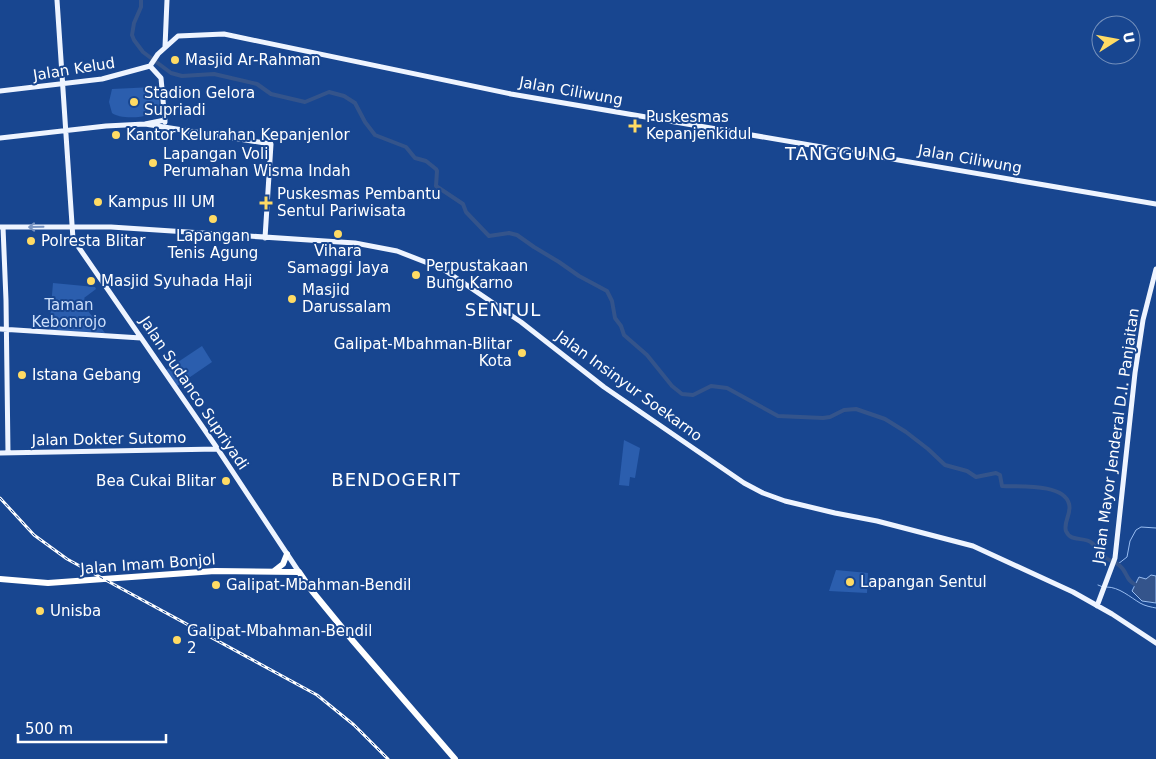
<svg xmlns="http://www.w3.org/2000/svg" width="1156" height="759" font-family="'DejaVu Sans',sans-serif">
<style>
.green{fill:#2b5eae}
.water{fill:#34548b;stroke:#99bdf1}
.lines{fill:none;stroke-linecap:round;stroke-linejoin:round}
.stream{stroke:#99bdf1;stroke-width:1}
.river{stroke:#34548b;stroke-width:4}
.major{stroke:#eef4ff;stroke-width:5}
.highway{stroke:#fff;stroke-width:6}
.rail-casing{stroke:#fff;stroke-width:3}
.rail{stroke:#184690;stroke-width:1;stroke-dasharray:4;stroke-linecap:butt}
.oneway{stroke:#7894c2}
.poi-dot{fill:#ffdb64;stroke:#184690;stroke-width:2}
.labels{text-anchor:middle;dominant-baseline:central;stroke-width:4;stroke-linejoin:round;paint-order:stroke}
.poi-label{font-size:15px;fill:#fff;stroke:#184690;text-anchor:start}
.street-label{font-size:15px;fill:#fff;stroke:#184690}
.park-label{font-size:15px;fill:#ccdffb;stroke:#184690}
.quarter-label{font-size:18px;letter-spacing:1px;fill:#fff;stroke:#184690}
</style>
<rect width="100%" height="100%" fill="#184690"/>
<path class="green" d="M154 87C156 93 161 99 159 106 157 119 120 120 112 113L109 102 112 89Z
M53 283 95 287 96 289 84 298 89 304 85 307 105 333 49 330Z
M202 346 212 362 177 386 166 370Z
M624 440 640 448 635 478 630 477 629 486 619 485Z
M836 570 868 573 867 593 829 591Z"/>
<path class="water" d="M1151 575 1156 576V603L1142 601 1132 591 1139 577 1146 579Z"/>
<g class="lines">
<path class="stream" d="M1118 564 1127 557 1130 541 1136 530 1141 527 1156 528
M1098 585 1103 587
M1107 587C1119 587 1130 597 1140 603 1145 606 1151 607 1156 608"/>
<path class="river" d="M141 0V7L134 23 132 35 134 40 143 52 171 73 182 76 214 74 257 84 271 94 305 102 329 92 344 96 355 103 365 122 375 135 406 147 415 158 426 161 436 169 437 171 436 186 463 204 466 212 489 236 509 233 517 235 534 247 559 262 579 276 607 291 612 301 615 318 621 326 624 335 647 355 672 386 682 394 693 395 711 386 727 388 778 416 823 418 830 417 844 410 856 409 885 419 906 432 928 449 945 465 967 471 976 477 996 473 1000 475 1002 486C1018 487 1064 483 1069 504 1072 513 1063 522 1066 531 1071 543 1084 536 1092 543 1097 548 1101 553 1106 558 1110 561 1115 561 1119 565 1128 572 1125 580 1136 585"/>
<path class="major" d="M57 0 73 239 215 445 299 572
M165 47 167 0
M150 66 158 54 178 36 224 34 511 94 1156 204
M150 66 161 78 165 122
M0 91 102 79 150 66
M145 124 271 144 265 238
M0 138 106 126 145 124 165 120
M0 227H111L355 243 397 251 443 269 521 322 604 387 744 483 763 493 785 501 835 513 877 521 973 546 1073 592 1112 614 1156 643
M3 227 6 300 8 453
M0 329 141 338
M0 453 218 449
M1097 606 1115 558 1135 373 1143 320 1156 269"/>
<path class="highway" d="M274 571 283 564 287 554
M0 579 48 583 215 571 299 572 312 591 353 641 455 759"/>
<g class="rail-casing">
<path id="rail" d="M0 498 34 535 67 559 317 695 354 725 388 759"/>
</g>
<use href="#rail" class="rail"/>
</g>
<defs><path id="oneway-shaft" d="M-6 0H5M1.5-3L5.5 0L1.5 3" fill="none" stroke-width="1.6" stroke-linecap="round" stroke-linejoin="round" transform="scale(1.25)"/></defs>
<use class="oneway" href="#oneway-shaft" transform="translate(36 227) rotate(179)"/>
<g class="poi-dot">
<circle cx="175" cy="60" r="5"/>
<circle cx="134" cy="102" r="5"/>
<path d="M632.5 118.5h5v5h5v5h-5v5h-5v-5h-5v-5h5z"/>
<circle cx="116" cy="135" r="5"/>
<circle cx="153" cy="163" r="5"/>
<circle cx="98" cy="202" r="5"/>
<path d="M263.5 195.5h5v5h5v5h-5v5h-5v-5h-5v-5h5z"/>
<circle cx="213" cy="219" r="5"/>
<circle cx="338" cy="234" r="5"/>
<circle cx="31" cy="241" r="5"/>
<circle cx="416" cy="275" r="5"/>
<circle cx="91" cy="281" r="5"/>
<circle cx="292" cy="299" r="5"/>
<circle cx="522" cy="353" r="5"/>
<circle cx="22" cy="375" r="5"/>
<circle cx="226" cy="481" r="5"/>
<circle cx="850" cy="582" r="5"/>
<circle cx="216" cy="585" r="5"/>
<circle cx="40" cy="611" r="5"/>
<circle cx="177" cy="640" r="5"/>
</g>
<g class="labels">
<g class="poi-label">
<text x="185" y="60">Masjid Ar-Rahman</text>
<text x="144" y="93">Stadion Gelora<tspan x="144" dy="17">Supriadi</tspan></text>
<text x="646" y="117">Puskesmas<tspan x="646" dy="17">Kepanjenkidul</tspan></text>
<text x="126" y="135">Kantor Kelurahan Kepanjenlor</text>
<text x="163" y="154">Lapangan Voli<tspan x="163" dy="17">Perumahan Wisma Indah</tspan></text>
<text x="277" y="194">Puskesmas Pembantu<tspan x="277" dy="17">Sentul Pariwisata</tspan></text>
<text x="108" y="202">Kampus III UM</text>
<text x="213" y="236" text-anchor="middle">Lapangan<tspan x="213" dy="17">Tenis Agung</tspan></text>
<text x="41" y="241">Polresta Blitar</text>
<text x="338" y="251" text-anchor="middle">Vihara<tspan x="338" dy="17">Samaggi Jaya</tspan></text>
<text x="426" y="266">Perpustakaan<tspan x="426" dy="17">Bung Karno</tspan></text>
<text x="101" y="281">Masjid Syuhada Haji</text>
<text x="302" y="290">Masjid<tspan x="302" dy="17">Darussalam</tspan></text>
<text x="512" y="344" text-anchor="end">Galipat-Mbahman-Blitar<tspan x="512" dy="17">Kota</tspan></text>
<text x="32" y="375">Istana Gebang</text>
<text x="216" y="481" text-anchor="end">Bea Cukai Blitar</text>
<text x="860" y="582">Lapangan Sentul</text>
<text x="226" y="585">Galipat-Mbahman-Bendil</text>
<text x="50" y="611">Unisba</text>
<text x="187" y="631">Galipat-Mbahman-Bendil<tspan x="187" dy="17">2</tspan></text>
</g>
<g class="street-label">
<text transform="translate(74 69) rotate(-9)">Jalan Kelud</text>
<text transform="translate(571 91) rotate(10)">Jalan Ciliwung</text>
<text transform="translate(970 159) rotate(10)">Jalan Ciliwung</text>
<text transform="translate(629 386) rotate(36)">Jalan Insinyur Soekarno</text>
<text transform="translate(194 393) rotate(56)">Jalan Sudanco Supriyadi</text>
<text transform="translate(1116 436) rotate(-82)">Jalan Mayor Jenderal D.I. Panjaitan</text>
<text transform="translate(109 439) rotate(-1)">Jalan Dokter Sutomo</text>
<text transform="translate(148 564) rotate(-4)">Jalan Imam Bonjol</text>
</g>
<g class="park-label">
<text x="69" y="305">Taman<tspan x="69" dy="17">Kebonrojo</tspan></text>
</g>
<g class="quarter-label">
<text x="841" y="153">TANGGUNG</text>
<text x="503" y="309">SENTUL</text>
<text x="396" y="479">BENDOGERIT</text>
</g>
</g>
<g transform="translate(1116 40) rotate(79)"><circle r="24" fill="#184690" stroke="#7490bc"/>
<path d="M0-4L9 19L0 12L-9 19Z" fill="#ffdb64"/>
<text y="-8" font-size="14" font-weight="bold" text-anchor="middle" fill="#ffffff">U</text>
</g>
<path d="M18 734v8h148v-8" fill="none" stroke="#ffffff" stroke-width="2.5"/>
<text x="25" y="734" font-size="15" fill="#ffffff" stroke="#184690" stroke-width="4" paint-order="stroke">500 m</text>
</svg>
